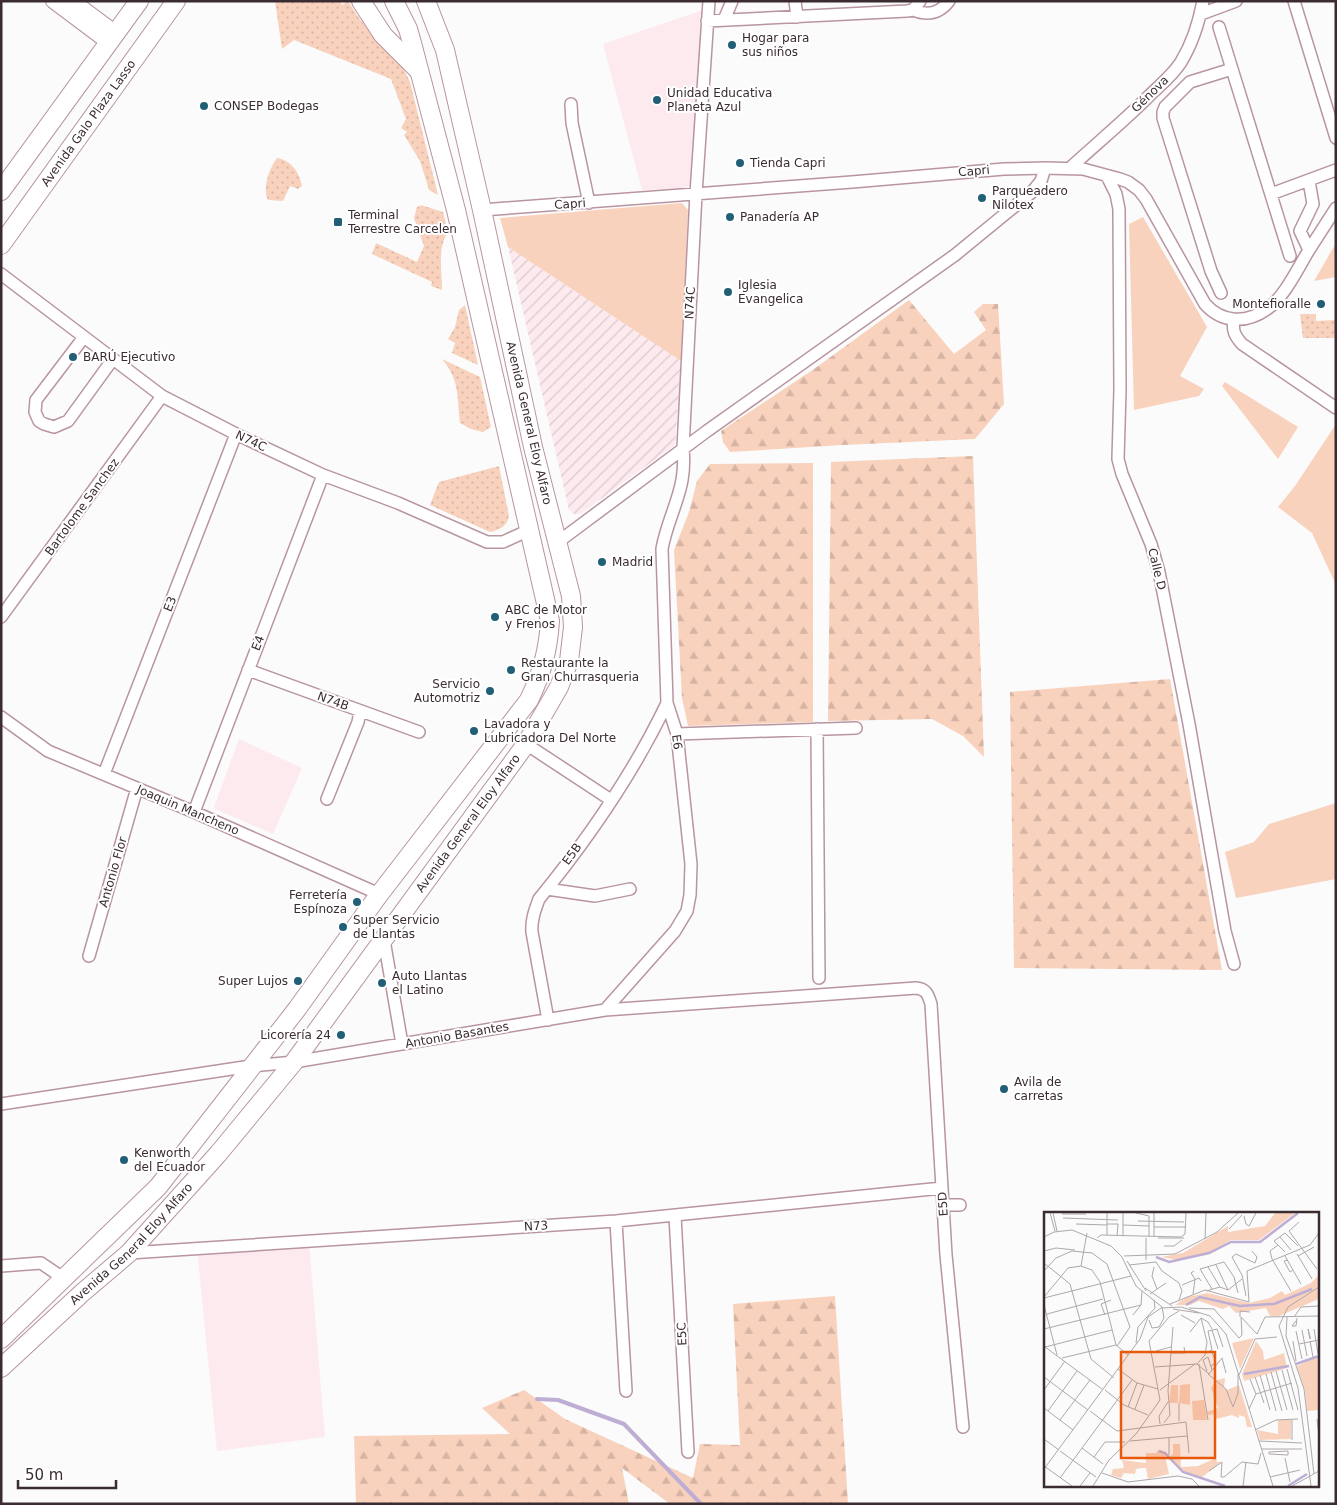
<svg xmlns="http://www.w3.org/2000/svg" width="1337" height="1505" font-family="'DejaVu Sans',sans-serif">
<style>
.built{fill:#fdeaef}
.industrial{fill:url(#industrial-furrows)}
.grass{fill:#f9d2bd}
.forest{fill:url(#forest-firs)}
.park{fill:url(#park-dots)}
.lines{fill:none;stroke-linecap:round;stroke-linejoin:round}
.stream{stroke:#beaed4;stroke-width:4}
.minor-casing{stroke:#b895a0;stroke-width:14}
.tertiary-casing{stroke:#b895a0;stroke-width:16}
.primary-casing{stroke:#b895a0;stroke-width:20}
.minor{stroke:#fff;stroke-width:11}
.tertiary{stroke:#fff;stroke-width:14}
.primary{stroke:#fff;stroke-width:18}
.poi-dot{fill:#205f75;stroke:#fff;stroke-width:2}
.labels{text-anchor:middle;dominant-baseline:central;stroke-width:4;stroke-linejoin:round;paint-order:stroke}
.poi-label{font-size:12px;fill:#3a2c31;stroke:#fff;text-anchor:start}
.street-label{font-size:12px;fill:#3a2c31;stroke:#fff}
.inset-river{fill:none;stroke:#beaed4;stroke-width:2.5}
.inset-road{fill:none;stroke:#aea8aa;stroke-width:1}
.view{fill:#e8590c;fill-opacity:0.15;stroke:#e8590c;stroke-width:2.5}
.inset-edge{fill:none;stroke:#3a2c31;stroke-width:2.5}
</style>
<defs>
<pattern id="industrial-furrows" width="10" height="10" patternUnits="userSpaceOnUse" patternTransform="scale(1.25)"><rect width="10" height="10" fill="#fdeaef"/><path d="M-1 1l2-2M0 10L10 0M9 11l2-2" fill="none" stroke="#dac9cd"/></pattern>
<pattern id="forest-firs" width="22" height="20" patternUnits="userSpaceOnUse" patternTransform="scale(1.25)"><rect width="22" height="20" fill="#f9d2bd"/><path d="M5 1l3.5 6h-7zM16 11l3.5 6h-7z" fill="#d6b4a3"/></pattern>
<pattern id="park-dots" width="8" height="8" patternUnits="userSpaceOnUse" patternTransform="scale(1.25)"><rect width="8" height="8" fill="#f9d2bd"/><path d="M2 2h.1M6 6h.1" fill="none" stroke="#d6b4a3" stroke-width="1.8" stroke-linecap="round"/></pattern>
</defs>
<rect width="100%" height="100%" fill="#fbfbfb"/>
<path class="built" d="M703 10 692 181 689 186 684 188 642 190 603 44Z
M239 739 302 768 273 834 217 810 214 807Z
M309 1242 325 1437 217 1451 197 1249Z"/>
<path class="industrial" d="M508 247 681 361 675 445 580 514H574L569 510Z"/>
<path class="grass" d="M682 203 688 210 681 361 508 247 500 218Z
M1143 217 1207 327 1180 376 1204 389 1199 396 1134 410 1129 224Z
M1336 243V277L1314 281Z
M1225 382 1298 427 1278 459 1222 386Z
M1336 424V585L1312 533 1278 507 1295 486Z
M1336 803V879L1236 898 1225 852 1254 842 1269 824Z"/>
<path class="forest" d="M909 300 954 354 986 330 974 312 983 304H998L1004 404 975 439 843 445 730 452 723 442 721 431 814 369Z
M973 456 984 757 963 736 932 719 828 721 831 462Z
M813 463V722L688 726 682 698 674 550 689 512 697 481 710 464Z
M1170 679 1222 970 1014 968 1010 692Z
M835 1296 848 1504H670L622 1468 629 1504H356L354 1436 510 1434 482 1408 524 1390 565 1419 693 1478 700 1444 740 1445 733 1304Z"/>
<path class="park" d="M275 1H340L342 5 348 1C353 8 358 18 364 24 382 41 400 59 410 82L438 195 429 190 420 161 404 135 407 132 401 128 406 119 391 79 294 40 282 49Z
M277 158C291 160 300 173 302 186L298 189 290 186 283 201 268 200C262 188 269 169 277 158Z
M421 205 443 212 448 232C437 248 442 272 442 290L431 286 432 282 372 254 376 243 417 262 424 246 414 218 417 207Z
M465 305 478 365 452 353 455 343 448 339 455 327 459 310Z
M1300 314H1316V321L1336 320V338H1303Z
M442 359 480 377 491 427 483 432 471 429 460 423C457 397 460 380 442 359Z
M499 466 509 516C507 526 500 530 490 532L430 505 439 482Z"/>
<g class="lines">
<path class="stream" d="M537 1399 558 1400 624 1424 701 1504"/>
<g class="minor-casing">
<path id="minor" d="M795 1 797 17
M1294 1 1336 138
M913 10C928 16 939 14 949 1
M1201 14 1236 1
M724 20 732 1
M707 21 907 11 913 10 920 1
M1219 27 1232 69
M571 104 572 123 589 203
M1070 168C1096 144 1124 121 1149 96 1160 85 1173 75 1181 62 1192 44 1199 22 1203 1
M1107 176 1116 194 1119 209 1120 390 1118 459 1122 474 1151 544 1159 572 1189 724 1225 931 1234 964
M1271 194 1336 170
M482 210 852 182 1004 169 1045 168 1083 169 1120 179 1128 182 1139 190 1146 199 1205 304C1222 323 1246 324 1267 309 1284 298 1298 268 1309 250 1318 236 1327 222 1336 208
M1309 250 1300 231 1313 204 1309 181
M1 274 162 396 236 434 323 475 398 503 487 542H503L529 530
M1221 293 1211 271 1163 118V112L1165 107 1190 82 1232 69 1290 256
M1234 320C1232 331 1235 336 1242 344L1336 408
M84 337 36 400 35 412 39 421 44 424 54 427 68 421 113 359
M558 542 707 431 955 255 1032 192 1041 181 1045 168
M1 617 162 396
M248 670 419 732
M1 717 48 751 194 812 379 894
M817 729 819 978
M677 734 856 728
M526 744 611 800
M104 774 236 434
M327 799 358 722 360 711
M194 812 323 475
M547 889 595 896 630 889
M384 940 402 1044
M89 956 137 788
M605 1010 675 931 687 911 690 895 691 864 677 734 667 703 662 549C666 525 678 503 682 480 684 469 684 459 683 448L696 194 709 1
M548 1020 532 932C531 920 535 910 539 899 588 839 634 772 667 703
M1 1104 251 1066 294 1062 605 1010 916 988C926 989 928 994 931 1004L946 1255 963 1427
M943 1205H960
M675 1216 688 1452
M616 1221 626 1391
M129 1253 616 1221 942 1188
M1 1266 41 1263 63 1278"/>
</g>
<g class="tertiary-casing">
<path id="tertiary" d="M53 1 109 43
M73 1 116 33"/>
</g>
<g class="primary-casing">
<g id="primary">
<path d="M361 1 383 35 419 71"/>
<path d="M1 191 139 1"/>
<path id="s1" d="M1 245 176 1"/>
<path d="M1 1339 158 1187 297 1009 378 896 529 700C542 673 548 651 550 621L456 210 412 43 408 29 394 1"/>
<path id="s2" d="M1 1368 82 1293 129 1253 218 1154 294 1062 526 744 559 687 569 661 573 627 571 596 533 447 482 210 445 50 426 1"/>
</g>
</g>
<use href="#minor" class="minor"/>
<use href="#tertiary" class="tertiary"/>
<use href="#primary" class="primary"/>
</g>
<g class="poi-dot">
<circle cx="732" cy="45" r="5"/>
<circle cx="657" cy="100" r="5"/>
<circle cx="204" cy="106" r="5"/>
<circle cx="740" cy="163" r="5"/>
<circle cx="982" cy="198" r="5"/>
<circle cx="730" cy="217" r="5"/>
<rect x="333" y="217" width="10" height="10" rx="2.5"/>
<circle cx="728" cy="292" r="5"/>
<circle cx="1321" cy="304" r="5"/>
<circle cx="73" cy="357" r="5"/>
<circle cx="602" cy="562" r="5"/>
<circle cx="495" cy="617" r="5"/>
<circle cx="511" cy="670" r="5"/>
<circle cx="490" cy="691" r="5"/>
<circle cx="474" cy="731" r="5"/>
<circle cx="357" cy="902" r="5"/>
<circle cx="343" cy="927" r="5"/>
<circle cx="298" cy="981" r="5"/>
<circle cx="382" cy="983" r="5"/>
<circle cx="341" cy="1035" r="5"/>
<circle cx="1004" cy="1089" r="5"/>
<circle cx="124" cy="1160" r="5"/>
</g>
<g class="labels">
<g class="poi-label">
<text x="742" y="38">Hogar para<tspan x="742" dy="14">sus niños</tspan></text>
<text x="667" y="93">Unidad Educativa<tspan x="667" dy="14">Planeta Azul</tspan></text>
<text x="214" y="106">CONSEP Bodegas</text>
<text x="750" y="163">Tienda Capri</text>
<text x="992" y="191">Parqueadero<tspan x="992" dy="14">Nilotex</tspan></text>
<text x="348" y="215">Terminal<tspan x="348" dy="14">Terrestre Carcelen</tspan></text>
<text x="740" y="217">Panadería AP</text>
<text x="738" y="285">Iglesia<tspan x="738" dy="14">Evangelica</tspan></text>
<text x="1311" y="304" text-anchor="end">Montefioralle</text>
<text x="83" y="357">BARÚ Ejecutivo</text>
<text x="612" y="562">Madrid</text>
<text x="505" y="610">ABC de Motor<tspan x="505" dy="14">y Frenos</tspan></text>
<text x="521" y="663">Restaurante la<tspan x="521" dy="14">Gran Churrasqueria</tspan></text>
<text x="480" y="684" text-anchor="end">Servicio<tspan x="480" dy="14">Automotriz</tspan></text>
<text x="484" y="724">Lavadora y<tspan x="484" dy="14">Lubricadora Del Norte</tspan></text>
<text x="347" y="895" text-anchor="end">Ferretería<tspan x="347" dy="14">Espínoza</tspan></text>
<text x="353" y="920">Super Servicio<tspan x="353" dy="14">de Llantas</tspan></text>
<text x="392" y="976">Auto Llantas<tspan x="392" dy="14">el Latino</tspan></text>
<text x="288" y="981" text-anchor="end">Super Lujos</text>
<text x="331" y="1035" text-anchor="end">Licorería 24</text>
<text x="1014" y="1082">Avila de<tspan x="1014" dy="14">carretas</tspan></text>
<text x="134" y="1153">Kenworth<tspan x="134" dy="14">del Ecuador</tspan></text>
</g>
<g class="street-label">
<text transform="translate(1150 94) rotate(-44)">Génova</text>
<text stroke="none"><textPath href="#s1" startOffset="150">Avenida Galo Plaza Lasso</textPath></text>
<text transform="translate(974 171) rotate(-5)">Capri</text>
<text transform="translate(570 204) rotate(-4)">Capri</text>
<text transform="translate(690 303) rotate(-87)">N74C</text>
<text transform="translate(529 423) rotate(77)">Avenida General Eloy Alfaro</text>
<text transform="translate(251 441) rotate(25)">N74C</text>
<text transform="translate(82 507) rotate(-54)">Bartolome Sanchez</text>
<text transform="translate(1157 569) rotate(76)">Calle D</text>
<text transform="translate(170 604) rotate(-69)">E3</text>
<text transform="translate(258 643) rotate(-69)">E4</text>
<text transform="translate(333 701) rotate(20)">N74B</text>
<text transform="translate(677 742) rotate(82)">E6</text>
<text transform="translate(188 810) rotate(23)">Joaquin Mancheno</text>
<text stroke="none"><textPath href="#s2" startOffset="720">Avenida General Eloy Alfaro</textPath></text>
<text transform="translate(572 854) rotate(-54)">E5B</text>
<text transform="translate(113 872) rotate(-74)">Antonio Flor</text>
<text transform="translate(457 1035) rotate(-10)">Antonio Basantes</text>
<text transform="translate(943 1204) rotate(-94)">E5D</text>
<text transform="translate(536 1226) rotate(-4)">N73</text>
<text stroke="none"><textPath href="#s2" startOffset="180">Avenida General Eloy Alfaro</textPath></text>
<text transform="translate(682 1334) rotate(-93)">E5C</text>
</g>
</g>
<g transform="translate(1044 1212)">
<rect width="275" height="275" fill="#fbfbfb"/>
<path d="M231 1H251L215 28H187L166 40 133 48 117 45 139 41 184 14V20L221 14ZM181 166 180 176 183 178 195 173 208 215H203L201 205 195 203V206L188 203 172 207 171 202 164 203 163 200 174 196 167 176 173 168ZM234 208H247V227L216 228 213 218 234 222Z" fill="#f9d2bd"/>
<path d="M275 63V87L235 104H226L222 96 192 101 185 94 179 97 155 89 146 93H131L143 85 164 81 205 91 226 86 238 79 241 83 267 71ZM210 126 196 157 188 131ZM212 129 219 139 220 148 240 141 243 156 200 169 198 162ZM146 172V193L135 191 136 173ZM127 173H134V191H125ZM160 188 163 208H149L148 189ZM129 232H136L137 255 154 254 172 246 173 250H177L157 266 137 258 121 244 125 262 104 267 102 256H97L92 257 91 262 80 261 77 266 67 263 69 257 80 256 78 248 102 251V241H112L114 238 126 244 129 242Z" fill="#f9d2bd"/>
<path d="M275 144V198L263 199 261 179 253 154Z" fill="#f9d2bd"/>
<path class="inset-river" d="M112 45 125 50 165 41 187 30H216L254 1M142 93 156 85 196 94 230 92 268 77M252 152 275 144M200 162 245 154M115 239 121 241 139 260 181 274M244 274 263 262"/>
<path class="inset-road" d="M6 1 11 19M9 1 13 19M79 1V24M92 1 105 4V24M18 2H42M200 4 202 12 205 14 212 1M19 6 74 8M94 9 140 10M255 10 245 19 273 57M32 12 63 13M63 12H74L73 24M79 13 105 14M110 15H142M185 17 198 3M63 23V1M110 24V1M0 25 10 20 28 18 67 34 78 45 92 74 118 95 120 106 115 115 108 116 105 108M236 25 247 38M53 26 57 23 137 25 141 22 142 1M102 26V48M114 26H140M161 27 162 1M234 33 226 39 228 47 247 79M120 34H130L138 28M0 39 12 36 31 38M241 40 230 29 241 21 254 34M253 42 268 67M80 44 131 42 173 20 194 1M241 44 257 72M254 44 270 35M244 48 240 49 246 60 249 58M83 49 102 79M0 51 26 72 47 147 70 166M85 53 112 50 118 59 135 71 138 79 135 88M172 53 184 78M37 54 43 21M110 55 108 64 113 77M164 55 176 75M0 59 12 46 28 39 48 41 63 52 86 115 73 134M138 73 155 66 157 69M101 76 128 94M168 77 156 57 180 50 190 65 194 81M162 79 176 75 184 78 198 67M106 82 122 71M149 82 151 67 147 61 150 59M202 84 198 63 188 45 192 42 211 51 213 45 208 39M0 85 24 56 37 54 48 58 56 70 72 133 84 143M0 86 87 64M126 92 161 78 205 90 203 59 266 33 275 21M0 93 13 143M145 96 170 97 195 126 198 123 197 105 213 122 221 105 275 104M129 97 155 101M3 102 59 87M61 103 57 92 67 88M89 103 97 93 98 79M137 103 151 111M196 105V99L206 100M243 105 242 124 260 177 270 262M250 105 257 95 275 94M157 106 164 110 168 117M252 109 248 114H252L253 106M0 117 97 93M264 117 266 125V127ZM270 117 274 142M168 118 174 137M258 118 263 144M252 119 258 147M146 120 157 106M249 129 252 149M266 129 269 145M92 131 94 115 111 96 110 88M255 132 275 128M1 135 58 177M1 135 68 118M112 139 127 135M127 141H141L140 135M162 141 168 138 164 119 173 117 179 135M18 146 72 133M153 152 161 143 163 130 157 106M155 152 164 208M167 154 172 151 168 140M111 155 153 152 165 162 178 146 182 161M74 157 93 171 114 177M243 157 254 198M238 158 249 198M163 159 159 148 164 145 168 158M232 159 243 198M227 160 238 199M164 162 182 177 189 195 194 181V162M222 162 232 199M195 163 211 127 233 125M216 163 226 198M0 165 44 198M211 165 220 191M206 167 212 182M0 178 21 149M61 178 80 193 104 203M116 178 151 152M135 191V209M84 195 93 171M0 196 29 218M91 197 100 173M205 197 212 182 248 171M4 199 33 159M46 199 73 219 142 210 145 241M273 207 275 223M16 208 46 168M120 211 126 203 124 179 129 115M116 212 115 204 124 190M211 218 232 208 254 207M125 226V243M0 227 15 238M248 228V208M86 229 143 224M215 229 258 231M38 236 59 252M218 237H258M16 239 52 265M244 239V243L225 242V240ZM50 245 61 230H81M241 246 246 270M0 254 28 274M0 257 96 127 104 105 117 96 137 95 166 104 182 122 229 274M165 259 178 250 177 265H180L198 250 214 252 217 241M58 261 84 270 134 264 148 267 155 274M226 265 256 258M16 266 88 168M36 274 46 261M49 274 65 248 92 222 116 188 105 129 125 105 135 99M199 274 202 250M248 274 275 259M267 274 254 176 235 114 244 95 275 75"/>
<path class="view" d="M77 140H171V246H77Z"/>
<rect width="275" height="275" class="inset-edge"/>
</g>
<rect width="1337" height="1505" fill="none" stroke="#3a2c31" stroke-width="5"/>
<path d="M18 1480v8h98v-8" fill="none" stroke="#3a2c31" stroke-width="2.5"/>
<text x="25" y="1480" font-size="15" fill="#3a2c31" stroke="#ffffff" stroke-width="4" paint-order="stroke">50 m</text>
</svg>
